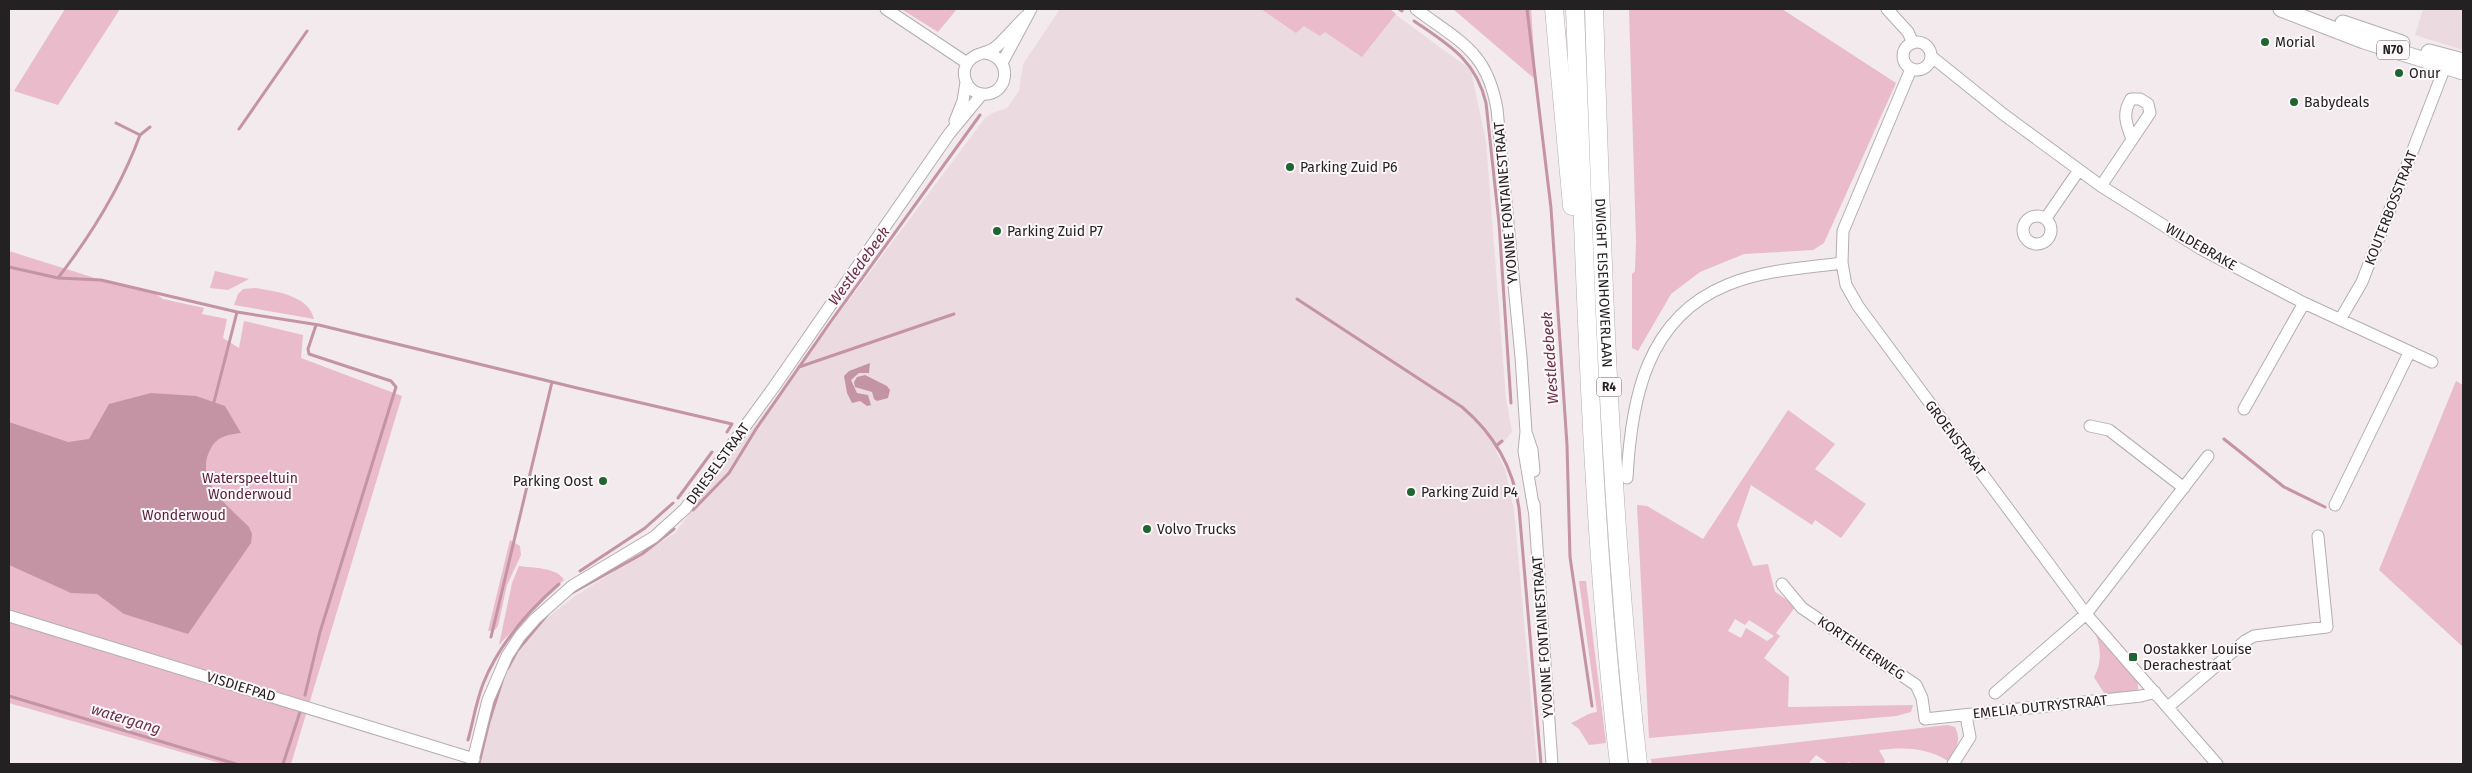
<svg xmlns="http://www.w3.org/2000/svg" width="2472" height="773" font-family="'Fira Sans',sans-serif">
<style>
.built{fill:#ebdbe0}
.green{fill:#e9bbcb;fill-rule:evenodd}
.water{fill:#c494a5}
.lines{fill:none;stroke-linecap:round;stroke-linejoin:round}
.stream{stroke:#c494a5;stroke-width:3}
.minor-casing{stroke:#b5adb0;stroke-width:13}
.major-casing{stroke:#b5adb0;stroke-width:17}
.highway-casing{stroke:#b5adb0;stroke-width:19}
.minor{stroke:#fff;stroke-width:11}
.major{stroke:#fff;stroke-width:15}
.highway{stroke:#fff;stroke-width:18}
.poi-dot{fill:#1e6532;stroke:#fef8fa;stroke-width:2}
.labels{text-anchor:middle;dominant-baseline:central;stroke-width:4;stroke-linejoin:round;paint-order:stroke}
.shield{fill:#fef8fa;stroke:#656263;stroke-width:1}
.shield-label{font-size:12px;font-weight:bold;fill:#242122}
.poi-label{font-size:14px;fill:#242122;stroke:#fef8fa;text-anchor:start}
.street-label{font-size:14px;fill:#242122;stroke:#fef8fa}
.park-label{font-size:14px;fill:#591e38;stroke:#fef8fa}
.water-label{font-size:15px;font-style:italic;fill:#6c2f49;stroke:#fef8fa}
</style>
<rect width="100%" height="100%" fill="#f2eaec"/>
<path class="built" d="M1060 9H1388L1471 70 1486 142 1506 399 1512 432 1496 451 1505 469 1514 510 1537 764H481L494 704 511 661 543 621 575 596 675 533 985 118 992 113 1007 108 1019 91 1023 64Z
M2423 9H2463V50L2415 35Z"/>
<path class="green" d="M65 9H120L58 105 14 91Z
M901 9H957L938 32Z
M1261 9H1390L1396 14 1362 57 1325 32 1320 36 1304 26 1296 33Z
M1453 9H1531L1536 80Z
M1629 9H1782L1896 83 1824 243 1813 250 1744 254 1700 272 1671 294 1638 351 1632 348V274L1635 271 1636 241Z
M9 251 101 280 153 292 163 299 204 308 202 314 227 319 223 338 239 348 244 321 303 335 301 358 402 396 291 764H223L9 703Z
M215 271 249 279 228 290 210 288Z
M255 288C274 291 309 295 314 319L234 305 238 294 243 289Z
M2456 381 2463 385V647L2379 570Z
M1788 410 1835 444 1815 469 1866 504 1841 538 1815 520 1812 525 1751 485 1737 525 1753 566 1768 564 1775 592 1796 606 1776 633 1780 636 1764 658 1789 677 1788 707 1913 705 1911 712 1896 716 1649 738 1637 505 1647 506 1703 539ZM1735 619 1745 625 1749 620 1774 636 1767 641 1746 628 1741 638 1728 631Z
M510 540 520 546 521 555 507 585 498 626 495 630 488 631Z
M519 566C532 568 557 567 564 580L536 605 499 645 512 583Z
M1579 581H1586L1606 743 1589 745 1579 729 1571 723C1581 719 1587 713 1597 712Z
M2096 635 2138 681V690C2135 692 2108 695 2104 693L2094 677C2102 663 2101 649 2096 635Z
M1947 725 1955 727C1962 741 1956 749 1948 761 1927 747 1902 747 1879 750L1885 761 1883 764H1852L1848 762 1846 764H1829L1816 755 1808 764H1652L1651 759Z"/>
<path class="water" d="M870 363 869 373H859L851 380 857 393 868 395 871 405 867 406 860 401 852 403 847 393 844 376 849 371Z
M865 375 887 386 890 390 888 398 877 401 874 399 872 392 855 387 854 382 857 377Z
M151 393 196 396 225 406 241 433C227 435 217 436 210 450 194 481 229 507 249 527L252 534 251 543 188 634 124 614 97 594 71 593 9 565V422L68 442 89 439 109 404Z"/>
<g class="lines">
<path class="stream" d="M1399 9 1402 11
M1527 9 1551 208 1567 445 1570 557 1592 706
M1414 21C1449 45 1476 60 1486 103L1499 223 1511 403
M239 129 307 31
M140 135 150 127
M9 267 58 278 101 280 237 312 319 325 577 388 732 424 727 432
M58 278C91 235 121 187 140 135L116 123
M1297 299 1462 407C1494 434 1513 466 1519 508L1541 764
M799 367 954 314
M214 402 237 312
M2224 439 2284 487 2325 507
M1497 445 1502 441
M678 498 712 452
M693 510 729 473 756 429 829 324 980 115
M580 571 645 528 673 503
M570 594 642 554 674 529
M491 637 552 382
M508 668 517 651 547 615
M305 695 320 632 396 387 391 381 309 354 308 349 316 325
M9 696 236 764
M468 740C473 722 476 702 483 684 499 644 527 612 559 584
M283 764 300 712
M479 764 489 722 503 678"/>
<g class="minor-casing">
<path id="minor" d="M886 9 967 63
M1416 9C1460 42 1487 51 1497 109L1521 357 1526 432 1524 451 1534 510
M1887 9 1908 32 1913 43
M1903 56a14 14 0 1 1 28 0a14 14 0 1 1-28 0Z
M985 53C1014 57 1009 97 982 94 966 92 959 72 969 61 976 52 988 54 996 47 1007 37 1016 26 1026 16
M1932 57 2003 114 2101 186 2201 249 2304 303 2432 362
M1002 63 1031 9
M1911 69 1843 231 1842 263 1846 285 1858 306 2086 614 2217 764
M955 121 963 101 966 82
M2101 186 2150 113 2148 104 2140 99H2131C2122 113 2126 124 2132 139
M2023 230a14 14 0 1 1 28 0a14 14 0 1 1-28 0Z
M2046 218 2079 170
M2341 318 2362 282 2448 59
M2244 409 2304 303
M2090 426 2109 430 2184 488
M1527 435 1532 450 1534 471
M1627 478C1631 400 1646 318 1727 285 1763 270 1804 268 1842 263
M1534 504 1552 764
M2335 505 2409 353
M1782 584 1802 608 1916 685 1922 698 1925 719 2141 696 2155 692
M9 616 474 759
M1995 693 2086 614 2208 456
M2168 707 2245 641 2254 636 2327 627 2318 536
M472 764 488 700 507 656 520 636 535 619 572 586 654 537 685 509 776 384 949 134 982 94
M1953 764 1970 737 1966 716"/>
</g>
<g class="major-casing">
<path id="major" d="M2281 9 2364 41 2463 72
M2343 23 2402 43
M2429 52 2463 61"/>
</g>
<g class="highway-casing">
<g id="highway">
<path d="M1554 9 1572 206"/>
<path d="M1575 9C1585 260 1590 514 1619 764"/>
<path id="s1" d="M1594 9C1602 261 1610 514 1638 764"/>
</g>
</g>
<use href="#minor" class="minor"/>
<use href="#major" class="major"/>
<use href="#highway" class="highway"/>
</g>
<g class="poi-dot">
<circle cx="2265" cy="42" r="5"/>
<circle cx="2399" cy="73" r="5"/>
<circle cx="2294" cy="102" r="5"/>
<circle cx="1290" cy="167" r="5"/>
<circle cx="997" cy="231" r="5"/>
<circle cx="603" cy="481" r="5"/>
<circle cx="1411" cy="492" r="5"/>
<circle cx="1147" cy="529" r="5"/>
<rect x="2128" y="652" width="10" height="10" rx="2.5"/>
</g>
<g class="labels">
<g class="shield">
<rect x="2377" y="40.5" width="32" height="19" rx="4"/>
<rect x="1596.5" y="377.5" width="25" height="19" rx="4"/>
</g>
<g class="shield-label">
<text x="2393" y="50">N70</text>
<text x="1609" y="387">R4</text>
</g>
<g class="poi-label">
<text x="2275" y="42">Morial</text>
<text x="2409" y="73">Onur</text>
<text x="2304" y="102">Babydeals</text>
<text x="1300" y="167">Parking Zuid P6</text>
<text x="1007" y="231">Parking Zuid P7</text>
<text x="593" y="481" text-anchor="end">Parking Oost</text>
<text x="1421" y="492">Parking Zuid P4</text>
<text x="1157" y="529">Volvo Trucks</text>
<text x="2143" y="649">Oostakker Louise<tspan x="2143" dy="16">Derachestraat</tspan></text>
</g>
<g class="street-label">
<text transform="translate(1506 203) rotate(-95)">YVONNE FONTAINESTRAAT</text>
<text transform="translate(2391 208) rotate(-69)">KOUTERBOSSTRAAT</text>
<text transform="translate(2201 247) rotate(30)">WILDEBRAKE</text>
<text stroke="none"><textPath href="#s1" startOffset="274">DWIGHT EISENHOWERLAAN</textPath></text>
<text transform="translate(1955 438) rotate(53)">GROENSTRAAT</text>
<text transform="translate(718 464) rotate(-54)">DRIESELSTRAAT</text>
<text transform="translate(1543 637) rotate(-94)">YVONNE FONTAINESTRAAT</text>
<text transform="translate(1861 648) rotate(34)">KORTEHEERWEG</text>
<text transform="translate(241 687) rotate(17)">VISDIEFPAD</text>
<text transform="translate(2040 707) rotate(-6)">EMELIA DUTRYSTRAAT</text>
</g>
<g class="park-label">
<text x="250" y="478">Waterspeeltuin<tspan x="250" dy="16">Wonderwoud</tspan></text>
<text x="184" y="515">Wonderwoud</text>
</g>
<g class="water-label">
<text transform="translate(859 266) rotate(-54)">Westledebeek</text>
<text transform="translate(1550 358) rotate(-94)">Westledebeek</text>
<text transform="translate(126 719) rotate(17)">watergang</text>
</g>
</g>
<rect width="2472" height="773" fill="none" stroke="#242122" stroke-width="20"/>
</svg>
